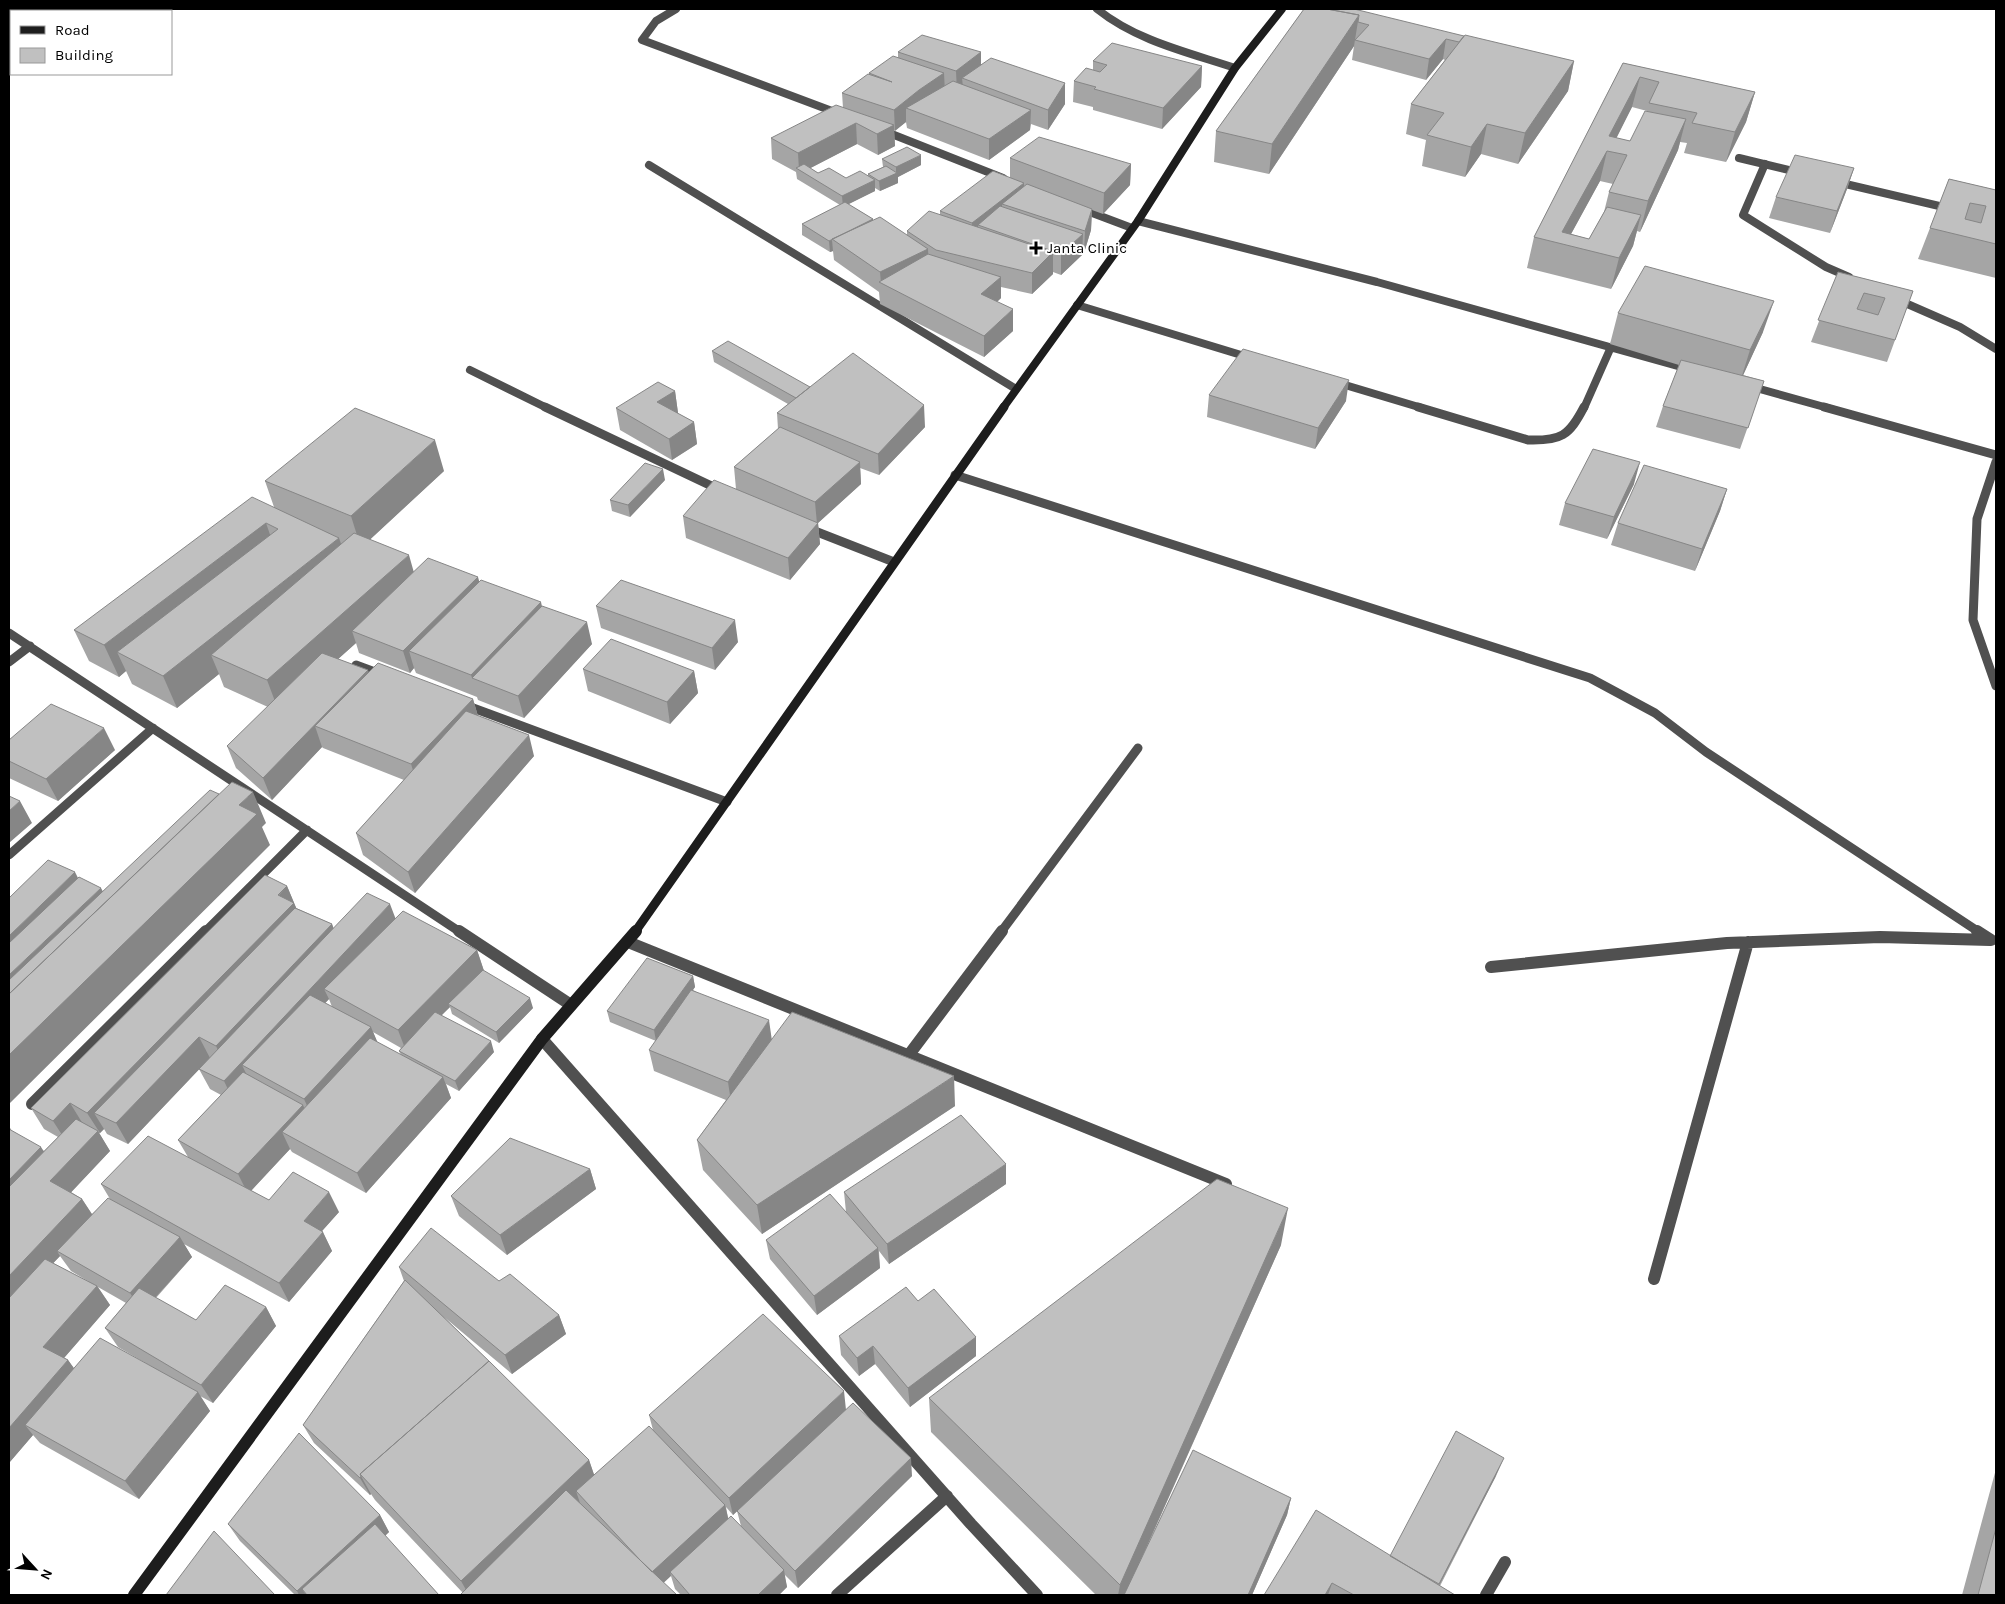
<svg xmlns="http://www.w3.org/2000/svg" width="2005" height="1604" font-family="Karla,sans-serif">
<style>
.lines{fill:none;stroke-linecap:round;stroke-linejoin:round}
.lane{stroke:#505050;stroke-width:8}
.street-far2{stroke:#505050;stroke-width:8}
.street-far1{stroke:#505050;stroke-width:9}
.street{stroke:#505050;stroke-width:12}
.secondary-far2{stroke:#1d1d1d;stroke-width:8}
.secondary-far1{stroke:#1d1d1d;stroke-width:9}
.secondary{stroke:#1d1d1d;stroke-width:12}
.wall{fill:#a5a5a5;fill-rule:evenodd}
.shaded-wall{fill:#868686}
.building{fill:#c0c0c0;stroke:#868686;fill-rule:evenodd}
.poi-dot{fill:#000;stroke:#fff;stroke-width:2}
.labels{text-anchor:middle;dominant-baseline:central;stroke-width:4;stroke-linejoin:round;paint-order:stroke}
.far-poi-label{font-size:15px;fill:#000;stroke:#fff;text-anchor:start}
</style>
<rect width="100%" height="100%" fill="#fff"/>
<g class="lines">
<path class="lane" d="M1739 158 1801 173
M1837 182 1952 209"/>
<path class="street-far2" d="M676 9 656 21 642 40 840 114
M1097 9C1137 41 1187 52 1235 68
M884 131 1003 178
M1765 164 1743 215 1826 267 1849 277
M649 165 1016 389
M1079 208 1132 228
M1138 221 1377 282 1692 370
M1896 299 1960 327 1996 349
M1077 305 1251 358
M470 370 547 408
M1335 382 1422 408
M1749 386 1828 408
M1584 408 1611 347"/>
<path class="street-far1" d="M545 407 720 490
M1418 407 1528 440C1561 441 1569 436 1584 407
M1824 407 1996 455
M1996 462 1977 519 1973 620 1996 686
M955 475 1590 678 1655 713 1706 752 1979 932
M807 528 894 562
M9 633 460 932
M9 662 30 646
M356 665 383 675
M465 705 727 802
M9 855 153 728
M205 932 307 830
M1001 932 1138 748"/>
<path class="street" d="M459 931 571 1005
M1977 931 1991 940
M628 942 1226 1184
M1491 967 1727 943 1880 937 1990 940
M542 1039 971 1524 1037 1595
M908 1056 1002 931
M32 1104 206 931
M1654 1279 1748 942
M837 1595 947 1496
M1486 1595 1505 1562"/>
<path class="secondary-far2" d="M1003 408 1138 221 1235 68 1282 9"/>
<path class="secondary-far1" d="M635 932 1004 407"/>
<path class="secondary" d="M134 1595 542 1039 636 931"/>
</g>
<path class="wall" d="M1304 9 1464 36 1574 61 1568 91 1518 164 1481 154 1465 177 1422 166 1426 140 1406 134 1411 104 1445 60 1443 59 1426 80 1352 60 1354 46 1269 174 1214 162 1216 131Z
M898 52H981V65L1065 83V104L1048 130 1031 124 1030 130 989 160 907 128 906 122 894 131 895 146 878 155 857 144 810 168 818 173 846 178 868 176V174L883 167 882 159 921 165 898 177V183L880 191 875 188V191L848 204 873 219V220L907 236V231L940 215V211L1010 177V158L1131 164 1130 185 1103 214 1092 210 1091 230 1084 253 1082 252V255L1061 275 1053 272V274L1032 294 1001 287V298L997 302 1013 331 984 357 880 304 879 292 834 260 833 251 830 252 802 235V224L840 205 797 179 796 172 772 159 771 138 843 108 842 93 869 74V73L898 57Z
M1093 61 1202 66 1201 87 1162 129 1093 110V107L1073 102 1074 81 1093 70Z
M1623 63 1755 92 1746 122 1726 162 1684 153 1687 143 1680 142 1678 150 1640 232 1637 231 1633 246 1611 289 1527 268 1534 237ZM1632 107 1647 111 1630 141 1616 138ZM1600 181 1613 184 1609 192 1604 212 1589 239 1571 234Z
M1854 168 1847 189 1830 233 1769 218 1776 197Z
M1949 179 1996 190V278L1918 259Z
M1838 272 1913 291 1887 362 1811 342Z
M1618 313 1763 332 1743 375 1764 381 1740 449 1656 427 1663 406 1679 365 1610 344Z
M712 351 810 387 925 427 879 475 860 468 861 484 818 523 820 544 790 580 686 538 683 516 736 489 734 467 778 429 777 413 788 404 714 362Z
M675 391 678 413H677L694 422 697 444 672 460 620 430 616 408Z
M1209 395 1346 401 1315 449 1207 417Z
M444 471 370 539 414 572 479 582 542 606 592 644 524 718 478 700 477 697 416 673 414 668 410 673 359 653 356 643 338 659 369 672 473 699 478 716 534 756 415 893 363 855 356 833 404 780 323 748 322 747 272 800 236 768 227 746 268 707 224 687 219 674 177 708 132 684 126 671 119 677 89 661 74 630 274 507 265 481Z
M665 480 630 517 612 511 610 500Z
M1634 484 1607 539 1559 525 1565 503Z
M1727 489 1720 511 1695 571 1611 545 1618 523Z
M596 606 738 642 715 670 601 628Z
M583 669 694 671 698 693 670 724 588 691Z
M9 740 115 750 58 801 9 778Z
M287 886 296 908 332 924 333 928 395 919 477 950 484 971 533 1008 499 1043 452 1014 450 1007 441 1015 494 1052 459 1091 446 1084 451 1098 366 1193 292 1152 290 1149 251 1191 269 1200 339 1212 322 1231 332 1251 289 1302 184 1244 192 1257 156 1298 196 1320 266 1307 276 1326 213 1403 200 1396 210 1411 139 1499 40 1443 33 1435 9 1463V1126L12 1131 44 1151 58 1137 44 1129 31 1108ZM329 999 332 1007 325 1003ZM373 1032 401 1048 399 1051 401 1055 377 1042ZM199 1069 210 1089 221 1095 178 1140 188 1157 101 1184 110 1199 92 1214 82 1199 71 1192 110 1151 99 1133H100L104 1129 107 1134 128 1144ZM60 1256 71 1271 91 1283 53 1263ZM98 1287 126 1303 105 1328 118 1347 154 1368 74 1369 68 1360 64 1358 110 1305Z
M693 976 695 987 693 990 772 1039 955 1106 762 1234 703 1170 697 1140 726 1100 654 1071 649 1050 656 1041 610 1022 607 1011Z
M590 1169 596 1189 507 1255 459 1216 451 1196Z
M1006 1184 889 1264 879 1251 880 1268 817 1315 770 1259 766 1240 854 1221 846 1212 844 1192Z
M1281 1245 1142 1558 1291 1498 1287 1515 1252 1595H1096L931 1432 929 1398Z
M399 1267 499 1281 559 1315 566 1334 512 1374 444 1317 589 1460 594 1475 653 1430 649 1415 846 1409 912 1476 798 1588 784 1574 787 1587 779 1595H681L675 1589 671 1576 463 1593 375 1500 371 1494 370 1495 314 1443 303 1425 404 1281ZM726 1507 733 1515 737 1511 741 1526 728 1518Z
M918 1301 976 1337V1356L910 1407 875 1364 859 1376 841 1355 839 1336Z
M1996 1469V1595H1962Z
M1496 1476 1440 1586 1455 1595H1264L1390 1556Z
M380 1515 389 1532 385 1536 439 1595H295L240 1541 228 1524Z"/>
<path class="shaded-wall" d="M1359 15 1354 46 1269 174 1272 144Z
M1446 39 1443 59 1426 80 1429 59Z
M981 52V72L962 78 963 87 957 92 956 71Z
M1574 61 1568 91 1518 164 1525 133Z
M1202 66 1201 87 1162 129 1163 108Z
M944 73 945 93 906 108V122L895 131 894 110 919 90Z
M1640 77 1632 107 1610 151H1607L1600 181 1565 245 1562 232 1609 136Z
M1065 83V104L1048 130V110Z
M1755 92 1746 122 1726 162 1735 132Z
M1031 110 1030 130 989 160V139Z
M1686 119 1678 150 1640 232 1648 201Z
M856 123 857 144 803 172 799 170 798 153Z
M1487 124 1481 154 1465 177 1471 147Z
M894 125 895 146 878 155 877 134Z
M921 155V165L898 177V183L880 191 879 181 896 173V167Z
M1131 164 1130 185 1103 214 1104 193Z
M1854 168 1847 189 1830 233 1837 211Z
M875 180V191L843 207 842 196Z
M1024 183V204H1002V221L978 225V240L973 244 972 223Z
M1092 209 1091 230 1084 253 1085 231Z
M1641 215 1633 246 1611 289 1619 258Z
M873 219V229L833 240Z
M1083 234 1082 255 1061 275V254Z
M832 240 833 251 830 252 829 241Z
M928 249 929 271 881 283 880 272Z
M1053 252V274L1032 294V273Z
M1001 277V298L982 316 981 294Z
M1774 301 1763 332 1740 382 1750 350Z
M1013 309V331L984 357V336Z
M1349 380 1346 401 1315 449 1318 428Z
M675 391 678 413 660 424 657 402Z
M924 405 925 427 879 475 878 454Z
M694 422 697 444 672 460 669 439Z
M435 440 444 471 361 548 351 516Z
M860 462 861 484 818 523 820 544 790 580 788 558 817 524 815 502Z
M1640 462 1634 484 1607 539 1614 517Z
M663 469 665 480 630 517 628 505Z
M1727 489 1720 511 1695 571 1702 549Z
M266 523 277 555 117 652 126 671 119 677 104 645Z
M339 538 350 570 211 655 219 674 177 708 163 676Z
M409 555 418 587 352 631 356 643 279 712 267 680Z
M478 577 484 599 409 651 414 668 410 673 403 651Z
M541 602 546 624 472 678 471 675Z
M735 620 738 642 715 670 712 648Z
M587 622 592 644 524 718 518 696Z
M368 670 375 691 315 726 322 747 272 800 263 778Z
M694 671 698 693 670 724 667 702Z
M473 699 479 720 418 786 411 764Z
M104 728 115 750 58 801 46 779Z
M529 735 534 756 415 893 408 872Z
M253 792 266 823 262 827 270 845 9 1104V1055L239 805Z
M20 801 32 823 9 843V811Z
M75 872 86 894 9 970V936Z
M287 886 303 924 94 1113 104 1129 100 1133 87 1113Z
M101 888 112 908 9 1040V975Z
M390 904 398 925 324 989 329 999 259 1074 242 1065 251 1084 234 1102 224 1081Z
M332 924 340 945 226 1067 216 1046Z
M477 950 484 971 448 1004 450 1007 406 1051 398 1030Z
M693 976 695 987 656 1041 654 1030Z
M530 998 533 1008 499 1043 496 1032Z
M769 1020 772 1041 731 1102 728 1082Z
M371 1027 380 1048 313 1119 304 1099Z
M199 1037 210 1058 128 1144 116 1123Z
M491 1041 494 1052 459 1091 455 1081Z
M954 1076 955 1106 762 1234 757 1205Z
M443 1077 451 1098 366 1193 357 1173Z
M70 1103 83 1124 66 1141 53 1121Z
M303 1105 312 1126 282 1132 290 1149 248 1194 238 1174Z
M98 1131 110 1151 63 1201 50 1181Z
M41 1147 54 1167 9 1214V1180Z
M1006 1164V1184L889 1264 887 1244Z
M590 1169 596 1189 507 1255 500 1235Z
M329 1192 339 1212 314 1240 304 1221Z
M82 1199 95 1219 57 1251 60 1256 9 1310V1276Z
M1288 1208 1281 1245 1125 1595H1118L1120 1585Z
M323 1232 332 1251 289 1302 279 1283Z
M180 1237 192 1257 142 1312 130 1293Z
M878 1248 880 1268 817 1315 814 1296Z
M97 1286 110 1305 57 1366 43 1347Z
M266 1307 276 1326 213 1403 201 1385Z
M559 1315 566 1334 512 1374 505 1355Z
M976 1337V1356L910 1407 908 1388Z
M873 1346 875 1364 859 1376 857 1358Z
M68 1360 82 1379 25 1425 33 1435 9 1463V1428Z
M844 1391 846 1410 733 1515 729 1498Z
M198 1392 210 1411 139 1499 125 1481Z
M911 1458 912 1476 798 1588 795 1571Z
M1504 1458 1496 1476 1434 1595 1439 1584Z
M589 1460 598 1486 576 1491 580 1503 484 1595H469L461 1581Z
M361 1476 371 1494 370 1495 360 1478Z
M1291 1498 1287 1515 1252 1595H1248Z
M725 1505 729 1522 670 1572 671 1576 657 1589 651 1572Z
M380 1515 389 1532 321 1595 302 1589 306 1595H299L297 1591Z
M784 1570 787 1587 779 1595H758Z
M1332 1583 1328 1595H1325Z"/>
<path class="building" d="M1304 9H1327L1359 15 1272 144 1216 131Z
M1327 9H1354L1464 36 1459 42 1446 39 1429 59 1355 40 1369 25 1358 22 1359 15Z
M922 35 981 52 956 71 898 52Z
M1465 35 1574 61 1525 133 1487 124 1471 147 1427 135 1444 113 1411 104Z
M1112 43 1202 66 1163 108 1094 89 1096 87 1074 81 1086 68 1100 72 1107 65 1093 61Z
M893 56 944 73 919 90 894 110 842 93 868 74 892 82 869 73Z
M991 58 1065 83 1048 110 962 78Z
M1623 63 1755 92 1735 132 1692 123 1697 113 1649 103 1659 82 1640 77 1609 136 1630 141 1645 111 1686 119 1648 201 1609 192 1627 155 1607 151 1562 232 1589 239 1607 207 1641 215 1619 258 1534 237Z
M953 81 1031 110 989 139 906 108Z
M836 105 894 125 877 134 856 123 798 153 771 138Z
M1039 137 1131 164 1104 193 1010 158Z
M907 147 921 155 896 167 882 159Z
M1795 155 1854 168 1837 211 1776 197Z
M804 164 818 173 829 168 846 178 860 171 875 180 842 196 796 168Z
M886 166 897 173 879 181 868 174Z
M993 171 1024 183 972 223 940 211Z
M1949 179 1996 190V244L1930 228ZM1970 203 1986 206 1981 223 1965 219Z
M1027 184 1092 209 1085 231 1002 204Z
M845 202 873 219 829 241 802 224Z
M1000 206 1083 234 1061 254 978 225Z
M929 211 1053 252 1032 273 936 250 907 231Z
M880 217 928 249 880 272 832 239Z
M928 254 1001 277 981 294 1013 309 984 336 879 282Z
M1645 266 1774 301 1750 350 1618 313Z
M1838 272 1913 291 1895 340 1818 320ZM1864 293 1885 298 1878 315 1857 309Z
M728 341 810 387 796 398 712 351Z
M1243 349 1349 380 1318 428 1209 395Z
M853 353 924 405 878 454 777 413Z
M1681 360 1764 381 1748 428 1663 406Z
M658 382 675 391 657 402 694 422 669 439 616 408Z
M355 408 435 440 351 516 265 481Z
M780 427 860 462 815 502 734 467Z
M1593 449 1640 462 1614 517 1565 503Z
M645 463 663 469 628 505 610 500Z
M1644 465 1727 489 1702 549 1618 523Z
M714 480 818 523 788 558 683 516Z
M252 497 339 538 163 676 117 652 278 529 266 523 104 645 74 630Z
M354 533 409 555 267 680 211 655Z
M428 558 478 577 403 651 352 631Z
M481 580 541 602 471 675 409 651Z
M621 580 735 620 712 648 596 606Z
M542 606 587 622 518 696 472 678Z
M611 639 694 671 667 702 583 669Z
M322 653 368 670 263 778 227 746Z
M378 663 473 699 411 764 315 726Z
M51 704 104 728 46 779 9 761V740Z
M466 711 529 735 408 872 356 833Z
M232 782 253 792 239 805 257 814 9 1055V994Z
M210 790 219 794 9 994V980Z
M9 796 20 801 9 811Z
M48 860 75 872 9 936V898Z
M265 875 287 886 278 895 294 903 87 1113 70 1103 53 1121 31 1108Z
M79 877 101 888 9 975V943Z
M367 893 390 904 224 1081 199 1069Z
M295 908 332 924 216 1046 199 1037 116 1123 94 1113Z
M403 911 477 950 398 1030 324 989Z
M647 958 693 976 654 1030 607 1011Z
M483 970 530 998 496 1032 448 1004Z
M691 990 769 1020 728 1082 649 1050Z
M310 995 371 1027 304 1099 242 1065Z
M435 1012 491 1041 455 1081 399 1051Z
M792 1012 954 1076 757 1205 697 1140Z
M370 1038 443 1077 357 1173 282 1132Z
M243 1072 303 1105 238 1174 178 1140Z
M961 1115 1006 1164 887 1244 844 1192Z
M76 1119 98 1131 50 1181 82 1199 9 1276V1187Z
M9 1129 41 1147 9 1180Z
M148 1136 269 1200 293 1172 329 1192 304 1221 323 1232 279 1283 101 1184Z
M510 1138 590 1169 500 1235 451 1196Z
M1217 1179 1288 1208 1120 1585 929 1398Z
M830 1194 878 1248 814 1296 766 1240Z
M108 1198 180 1237 130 1293 57 1251Z
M431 1228 499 1281 510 1274 559 1315 505 1355 399 1267Z
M45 1259 97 1286 43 1347 68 1360 9 1428V1298Z
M405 1280 491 1363 489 1361 360 1474 361 1476 360 1478 303 1425Z
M225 1285 266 1307 201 1385 105 1328 139 1288 196 1320Z
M906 1287 918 1301 934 1289 976 1337 908 1388 873 1346 857 1358 839 1336Z
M763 1314 844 1391 729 1498 649 1415Z
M100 1338 198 1392 125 1481 25 1425Z
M489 1361 589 1460 461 1581 360 1474Z
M853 1403 911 1458 795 1571 737 1511Z
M649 1426 725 1505 652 1572 640 1560 576 1491Z
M1456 1431 1504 1458 1439 1584 1390 1556Z
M299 1433 380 1515 297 1591 228 1524Z
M1193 1450 1291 1498 1248 1595H1124Z
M566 1490 677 1595H460Z
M1316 1510 1455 1595H1354L1332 1583 1325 1595H1264Z
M731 1516 784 1570 758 1595H690L670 1572Z
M375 1524 439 1595H307L302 1589Z
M1996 1528V1595H1978Z
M214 1531 275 1595H166Z"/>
<path class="poi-dot" d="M1033.5 240.5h5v5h5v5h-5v5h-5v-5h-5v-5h5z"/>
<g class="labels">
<g class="far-poi-label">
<text x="1047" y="248">Janta Clinic</text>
</g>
</g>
<rect width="2005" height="1604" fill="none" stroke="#000000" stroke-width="20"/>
<rect x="10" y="10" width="162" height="65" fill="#ffffff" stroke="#999999"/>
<rect x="20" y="26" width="25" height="8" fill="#1d1d1d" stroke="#999999"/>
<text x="55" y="35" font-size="15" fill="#000000">Road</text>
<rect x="20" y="48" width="25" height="15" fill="#c0c0c0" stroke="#999999"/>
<text x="55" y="60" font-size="15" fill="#000000">Building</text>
<g transform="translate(35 1569) rotate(116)" stroke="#ffffff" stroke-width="4" paint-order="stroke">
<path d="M0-4L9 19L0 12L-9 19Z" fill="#000000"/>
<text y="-8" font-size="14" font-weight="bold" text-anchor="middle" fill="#000000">N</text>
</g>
</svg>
